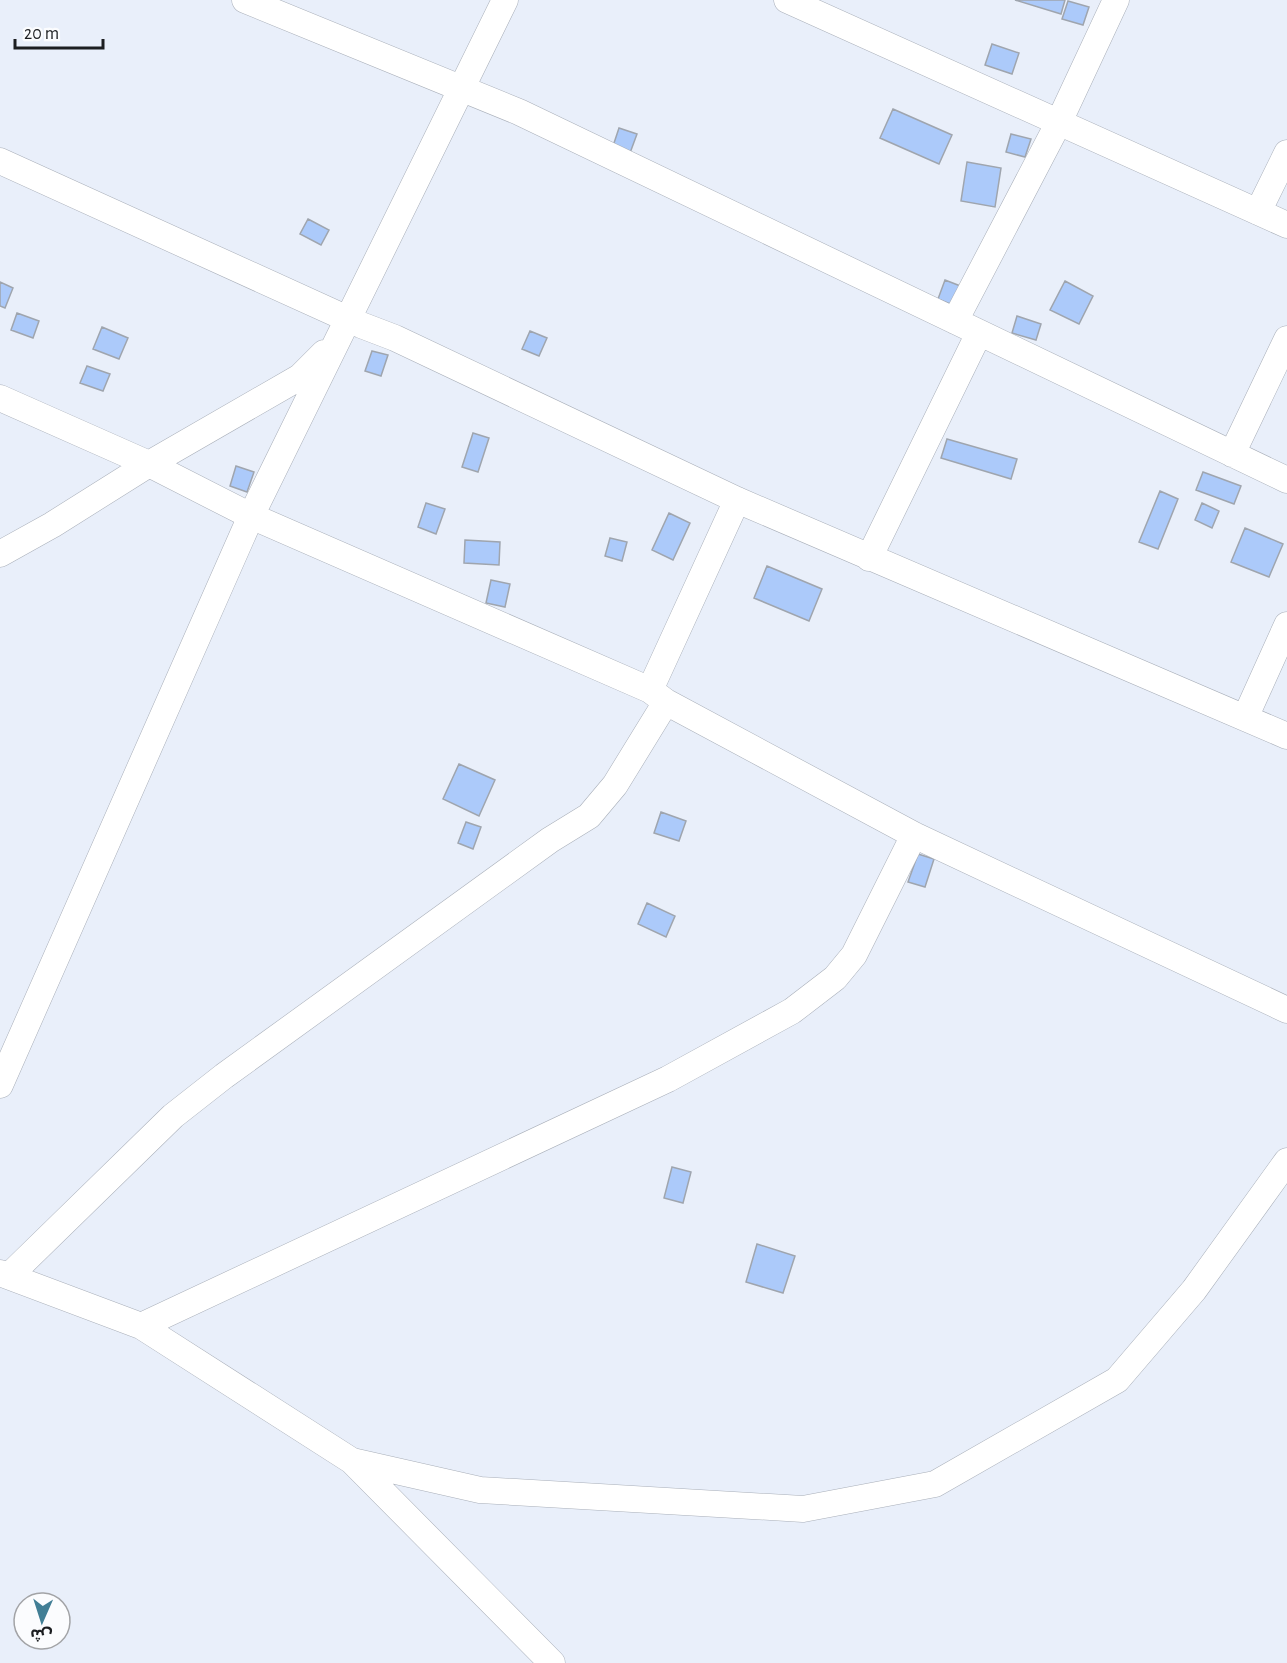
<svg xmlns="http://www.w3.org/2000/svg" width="1287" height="1663" font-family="'Alegreya Sans','Noto Sans Arabic',sans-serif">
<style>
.building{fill:#accafa;stroke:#9fa5ae;stroke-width:1.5}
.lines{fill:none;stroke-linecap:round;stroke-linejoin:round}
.minor-casing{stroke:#a9afb9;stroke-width:27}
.minor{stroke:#fff;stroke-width:26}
</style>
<rect width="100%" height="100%" fill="#e9effa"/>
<path class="building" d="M1015 0H1065L1061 14Z
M1068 1 1089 7 1083 25 1062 19Z
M992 44 1019 53 1012 74 985 65Z
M893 109 952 135 939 164 880 138Z
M619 128 637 134 630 153 613 146Z
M1011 134 1031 139 1025 157 1006 152Z
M967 162 1001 168 995 207 961 201Z
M308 219 329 230 321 245 300 234Z
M945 280 963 287 955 306 938 299Z
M1065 281 1093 296 1079 324 1050 310Z
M0 282 13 288 5 308 0 306Z
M17 313 39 321 33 338 11 330Z
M1017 316 1041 324 1036 340 1012 333Z
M102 327 128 338 119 359 93 349Z
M530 331 547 338 539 356 522 349Z
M372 351 388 355 381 376 365 371Z
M87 366 110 374 103 391 80 383Z
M473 433 489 438 478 472 462 467Z
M947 439 1017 459 1011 479 941 458Z
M236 466 254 472 247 492 230 486Z
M1203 472 1241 486 1234 504 1196 490Z
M1160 491 1178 499 1158 549 1139 542Z
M426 503 445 509 436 534 418 527Z
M1202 503 1219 511 1212 528 1195 520Z
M669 513 690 523 673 560 652 550Z
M1245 528 1283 544 1269 577 1231 562Z
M610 538 627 542 622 561 605 556Z
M465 540 500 542 499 565 464 563Z
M767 566 822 589 809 621 754 598Z
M491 580 510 584 505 607 486 603Z
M459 764 495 780 479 816 443 799Z
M661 812 686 821 679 841 654 833Z
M466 822 481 827 473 849 458 843Z
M918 854 934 859 925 887 908 882Z
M647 903 675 916 666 937 638 924Z
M672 1167 691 1172 683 1203 664 1198Z
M757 1244 795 1256 783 1293 746 1282Z"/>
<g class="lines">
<g class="minor-casing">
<path id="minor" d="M245 0 519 112 1287 480
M787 0 1287 225
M0 161 361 325 395 338 737 500 1287 736
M1258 212 1287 153
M955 321 1059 122 1116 0
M0 398 149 464 251 516 650 690 666 702 914 835 1287 1010
M1232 454 1287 339
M0 554 52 525 149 464 300 377 324 353
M869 558 979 333
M650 690 737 500
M1245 718 1287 625
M0 1085 251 516 505 0
M0 1273 141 1326 352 1461 552 1663
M9 1276 173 1116 224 1076 550 840 589 816 615 785 666 702
M141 1326 668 1079 792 1011 835 978 854 955 914 835
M352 1461 480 1490 803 1509 935 1484 1117 1380 1194 1290 1287 1161"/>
</g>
<use href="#minor" class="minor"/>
</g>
<g transform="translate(42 1621) rotate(183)"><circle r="28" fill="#fbfcfe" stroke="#a2a3a6" stroke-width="1.5"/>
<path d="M0-4.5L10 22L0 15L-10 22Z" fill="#417e95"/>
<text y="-9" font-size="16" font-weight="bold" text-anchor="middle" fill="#1c1e21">ش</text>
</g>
<path d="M15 39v9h88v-9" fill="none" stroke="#1c1e21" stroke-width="3"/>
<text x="24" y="39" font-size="18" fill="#1c1e21" stroke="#fbfcfe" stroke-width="4.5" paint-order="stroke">20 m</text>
</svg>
